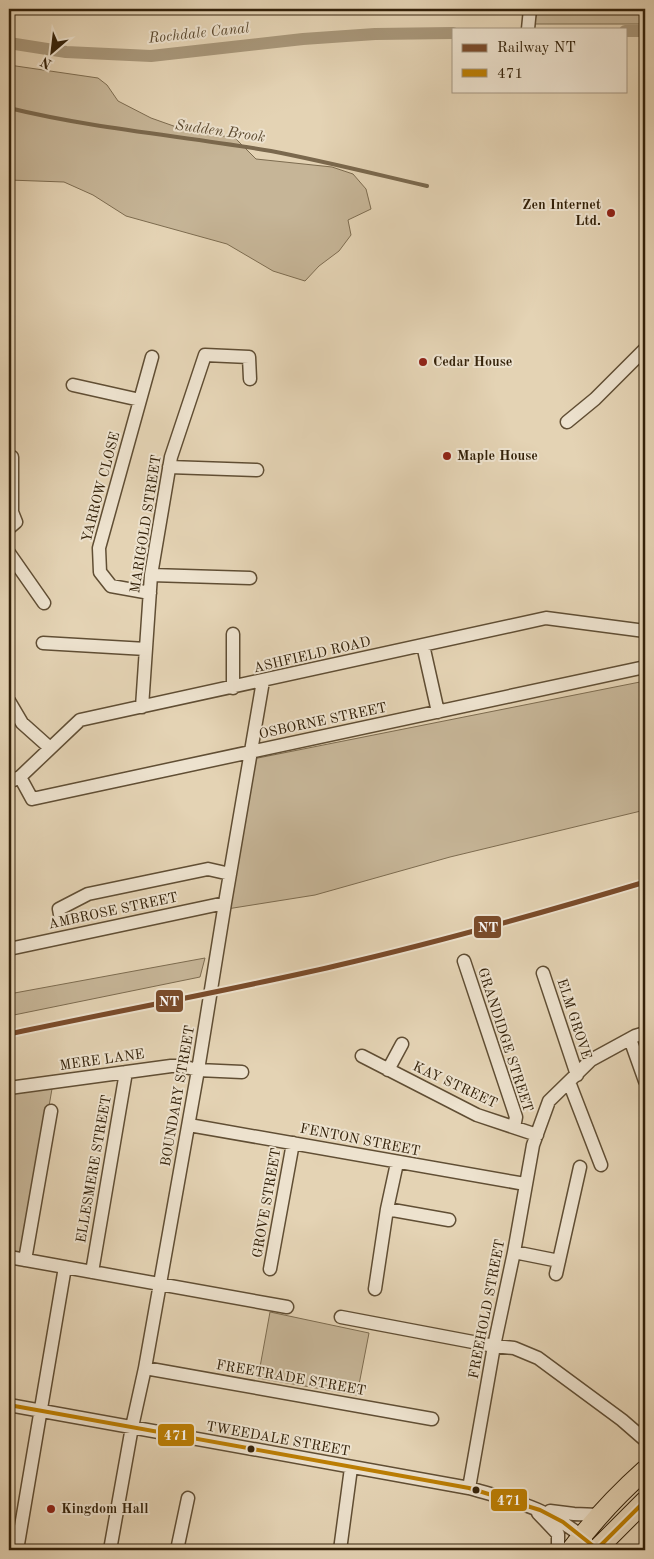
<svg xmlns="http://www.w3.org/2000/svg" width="654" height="1559" font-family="'Old Standard TT',serif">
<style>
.green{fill:#c6b597;stroke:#7d6c50}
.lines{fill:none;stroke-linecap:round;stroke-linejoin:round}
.stream{stroke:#7a684d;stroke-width:4}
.canal{stroke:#a8977a;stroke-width:12}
.minor-casing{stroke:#604e34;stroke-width:15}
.highway-casing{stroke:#34220a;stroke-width:21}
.minor{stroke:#ede2ce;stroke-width:12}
.highway{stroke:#e4d3b4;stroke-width:19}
.rail-casing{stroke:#34220a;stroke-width:5.5}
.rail{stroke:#ede2ce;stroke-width:4;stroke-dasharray:11;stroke-linecap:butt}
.bus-1-casing{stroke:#ede2ce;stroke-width:8}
.bus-1{stroke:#bc7e03;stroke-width:4}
.rail-1-casing{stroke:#ede2ce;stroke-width:9}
.rail-1{stroke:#7a4b2a;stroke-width:5}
.poi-dot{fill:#8f2418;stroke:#ede2ce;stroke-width:2}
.bus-dot{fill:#34220a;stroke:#ede2ce;stroke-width:2}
.labels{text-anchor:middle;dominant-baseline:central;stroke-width:4;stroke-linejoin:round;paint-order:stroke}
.poi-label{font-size:14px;font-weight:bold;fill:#34220a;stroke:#ede2ce;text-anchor:start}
.street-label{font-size:14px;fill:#34220a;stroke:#ede2ce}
.water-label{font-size:15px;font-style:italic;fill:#5d4b31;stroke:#ede2ce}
.line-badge{stroke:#ede2ce;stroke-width:2}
.badge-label{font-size:14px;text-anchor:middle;font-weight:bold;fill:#fff}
</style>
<rect width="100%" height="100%" fill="#e4d3b4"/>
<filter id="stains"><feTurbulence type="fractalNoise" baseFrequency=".004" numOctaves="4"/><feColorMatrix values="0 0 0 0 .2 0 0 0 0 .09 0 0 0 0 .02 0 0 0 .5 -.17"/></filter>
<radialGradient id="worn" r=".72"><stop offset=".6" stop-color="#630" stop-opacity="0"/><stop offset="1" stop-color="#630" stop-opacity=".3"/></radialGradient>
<path class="green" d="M538 9H645V24H534Z
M9 65 98 78 107 85 118 101 151 118 182 129 235 138 256 159 332 167 353 174 366 189 371 209 348 220 351 235 339 251 319 266 305 281 273 271 227 244 126 216 93 195 64 182 9 180Z
M645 681V810L450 857 315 895 227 909 253 759Z
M205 958 200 977 9 1016V994Z
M53 1083 23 1257 9 1255V1090Z
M270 1312 369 1333 357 1395 258 1378Z"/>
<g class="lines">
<path class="stream" d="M9 108C95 129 184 136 271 151 323 161 375 174 427 186"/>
<path class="canal" d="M625 31H645
M9 43 66 52 151 56 303 39 375 34 453 33"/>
<g class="minor-casing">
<path id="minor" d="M528 29 530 9
M73 385 140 400
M567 422 595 399 645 349
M169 467 257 470
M9 528 16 522 12 512V457
M9 553 44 603
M151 575 250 578
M150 593 111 586 100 572 99 548 152 357
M43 643 146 649
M423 645 438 712
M233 688V634
M9 701 22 723 50 748
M142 707 151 575 171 457 205 355 249 357 250 379
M20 777 32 799 645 667
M9 782 20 777 80 720 546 618 645 631
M61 920 59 909 88 894 208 869 230 874
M9 949 225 903
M464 961 516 1117 514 1127
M543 973 577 1075
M630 1039 645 1081
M362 1056 477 1115 537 1135
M388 1070 402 1044
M569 1082 601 1165
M9 1088 171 1066H181L198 1070 242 1072
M189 1125 525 1184
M387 1209 449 1220
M514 1252 559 1261
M9 1257 287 1307
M25 1260 51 1111
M270 1269 293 1143
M92 1272 126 1072
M556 1274 580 1167
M375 1289 387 1209 397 1163
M341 1317 494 1346 514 1348 538 1358 622 1420 645 1440
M145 1368 432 1419
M9 1405 469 1488C514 1501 549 1508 586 1540
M469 1488 494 1346 514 1252 533 1145 549 1101 591 1060 635 1036 645 1033
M550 1511 574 1514 599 1515
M538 1513 558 1534V1550
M17 1550 65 1267
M110 1550 132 1427 145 1368 198 1070 225 903 263 681
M177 1550 188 1498
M340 1550 351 1468"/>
</g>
<g class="highway-casing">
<path id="highway" d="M571 1550C593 1521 617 1495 645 1470
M596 1550 645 1501"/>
</g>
<use href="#minor" class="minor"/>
<use href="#highway" class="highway"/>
<g class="rail-casing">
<path id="rail" d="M9 1033 52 1025"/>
</g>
<use href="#rail" class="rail"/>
<g class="bus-1-casing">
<path id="bus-1" d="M9 1405 469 1488 540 1510 563 1522 597 1549 645 1501"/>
</g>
<use href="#bus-1" class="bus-1"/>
<g class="rail-1-casing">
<path id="rail-1" d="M9 1034C117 1011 227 991 335 966 439 942 542 913 645 882"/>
</g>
<use href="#rail-1" class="rail-1"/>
</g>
<g class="poi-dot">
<circle cx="611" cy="213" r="5"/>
<circle cx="423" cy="362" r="5"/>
<circle cx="447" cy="456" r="5"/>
<circle cx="51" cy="1509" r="5"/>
</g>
<g class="bus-dot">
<circle cx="251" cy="1449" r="4.5"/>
<circle cx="476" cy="1490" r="4.5"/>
</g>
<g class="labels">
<g class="poi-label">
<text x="601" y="205" text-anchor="end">Zen Internet<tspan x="601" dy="16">Ltd.</tspan></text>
<text x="433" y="362">Cedar House</text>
<text x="457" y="456">Maple House</text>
<text x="61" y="1509">Kingdom Hall</text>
</g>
<g class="street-label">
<text transform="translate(101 487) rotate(-75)">YARROW CLOSE</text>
<text transform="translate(146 524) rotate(-81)">MARIGOLD STREET</text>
<text transform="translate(312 655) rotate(-13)">ASHFIELD ROAD</text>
<text transform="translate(323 721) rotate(-12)">OSBORNE STREET</text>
<text transform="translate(113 911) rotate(-12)">AMBROSE STREET</text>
<text transform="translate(574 1019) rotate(72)">ELM GROVE</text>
<text transform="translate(505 1040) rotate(72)">GRANDIDGE STREET</text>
<text transform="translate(102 1060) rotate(-8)">MERE LANE</text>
<text transform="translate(455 1085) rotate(25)">KAY STREET</text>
<text transform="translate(178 1096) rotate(-80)">BOUNDARY STREET</text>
<text transform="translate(360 1140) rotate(11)">FENTON STREET</text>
<text transform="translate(94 1169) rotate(-80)">ELLESMERE STREET</text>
<text transform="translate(267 1203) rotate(-80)">GROVE STREET</text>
<text transform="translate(487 1309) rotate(-79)">FREEHOLD STREET</text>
<text transform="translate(291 1378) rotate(10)">FREETRADE STREET</text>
<text transform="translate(278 1439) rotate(10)">TWEEDALE STREET</text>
</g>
<g class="water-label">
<text transform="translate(199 34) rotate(-6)">Rochdale Canal</text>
<text transform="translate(220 132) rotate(8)">Sudden Brook</text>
</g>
</g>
<g class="line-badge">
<rect x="473" y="915" width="29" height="24" rx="5" fill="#7a4b2a"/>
<rect x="155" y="989" width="29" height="24" rx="5" fill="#7a4b2a"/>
<rect x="157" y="1423" width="38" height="24" rx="5" fill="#bc7e03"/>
<rect x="490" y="1488" width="38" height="24" rx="5" fill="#bc7e03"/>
</g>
<g class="badge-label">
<text x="488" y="932">NT</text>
<text x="169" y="1006">NT</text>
<text x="176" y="1440">471</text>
<text x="509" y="1505">471</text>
</g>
<rect width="654" height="1559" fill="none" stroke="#e4d3b4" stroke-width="30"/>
<rect x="10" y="10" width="634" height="1539" fill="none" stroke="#34220a" stroke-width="2.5"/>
<rect x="15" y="15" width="624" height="1529" fill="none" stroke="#34220a"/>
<rect x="452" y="28" width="175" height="65" fill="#ede2ce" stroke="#a39580"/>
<rect x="462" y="44" width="25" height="8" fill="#7a4b2a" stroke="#a39580"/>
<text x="497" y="52" font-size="15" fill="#34220a">Railway NT</text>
<rect x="462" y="69" width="25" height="8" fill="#bc7e03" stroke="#a39580"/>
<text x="497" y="78" font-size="15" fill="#34220a">471</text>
<g transform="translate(52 52) rotate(208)" stroke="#ede2ce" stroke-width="4" paint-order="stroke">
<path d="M0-4L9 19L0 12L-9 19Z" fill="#34220a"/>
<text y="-8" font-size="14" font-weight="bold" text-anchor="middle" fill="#34220a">N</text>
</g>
<rect width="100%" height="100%" filter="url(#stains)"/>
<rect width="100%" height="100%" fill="url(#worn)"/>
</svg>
